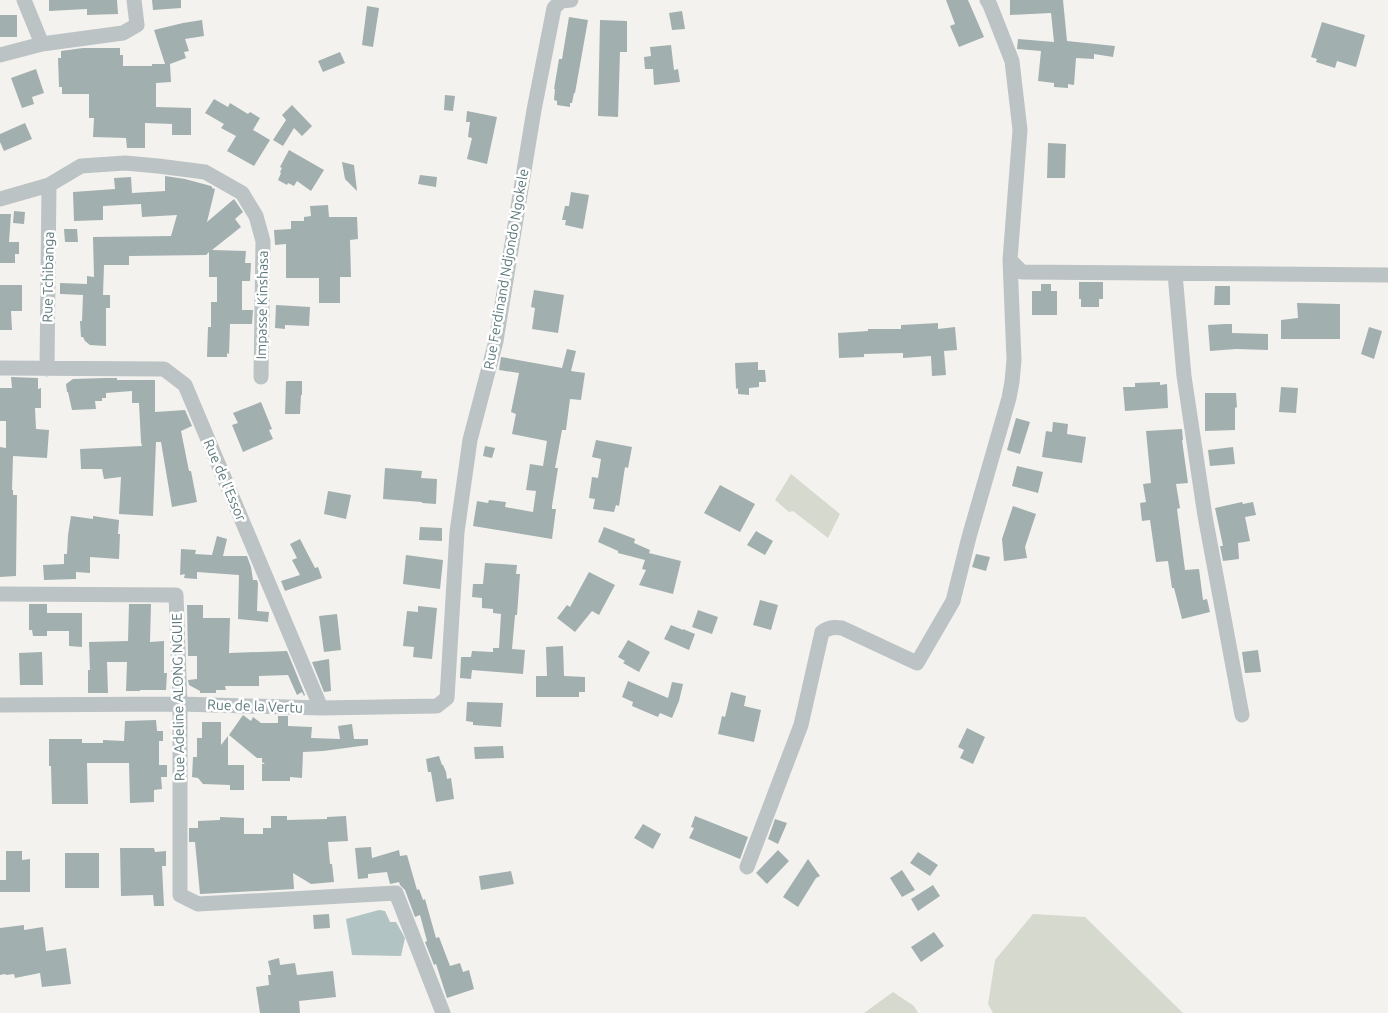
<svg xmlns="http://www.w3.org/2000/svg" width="1388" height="1013" font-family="Ubuntu,sans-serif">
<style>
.green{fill:#d6d9ce}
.water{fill:#b1c3c2}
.building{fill:#a1afaf}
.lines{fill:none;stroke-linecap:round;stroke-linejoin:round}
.minor{stroke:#bcc3c4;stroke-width:15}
.labels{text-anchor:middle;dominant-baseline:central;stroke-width:5;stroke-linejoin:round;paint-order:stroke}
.street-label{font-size:14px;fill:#5e797b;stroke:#fff}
</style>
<rect width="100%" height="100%" fill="#f4f2ef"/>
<path class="green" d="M791 474 840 514 828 538 793 511 789 512 775 500Z
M1033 914 1085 917 1183 1013H993L988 1004 995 960Z
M893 992 914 1006 918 1013H864Z"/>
<path class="water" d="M379 910 385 911 390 922H396L405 938 401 956 352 955 346 919Z"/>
<path class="building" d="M49 0H117L118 14 87 15V9L49 11Z
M152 0H181V8L153 10Z
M946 0H968L984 37 959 47 950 26 955 24Z
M1010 0H1063L1067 41 1115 46 1113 57 1094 54V59L1076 58 1074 85 1068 84V88L1054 87V83L1038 81 1041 51 1017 49 1018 39 1054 42 1051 13 1010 15Z
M367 6 379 8 373 47 362 45Z
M682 11 685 29 672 30 669 13Z
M0 15H17V37H0Z
M569 17 588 20 575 93H574L572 103H570V107L557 105V101L554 100 555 89H554L559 59H562Z
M202 20 204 36 185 39 189 51 184 52 186 58 170 64 171 82 156 83V107L191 108V135H172V124L145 123V148H127L126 138 93 137 94 118H89V94H62V87H59L58 58H61V51L83 48H120V55H123V66H152V64H165L154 30 183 23Z
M600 20 627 21V52H620L618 117 598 116Z
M1322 22 1365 35 1356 67 1337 61 1335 68 1316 62 1317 59 1311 57Z
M671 45 674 70 678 69 680 82 654 85 653 69H645L644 57 651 56 650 47Z
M340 52 345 63 323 72 318 61Z
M36 69 44 93 32 97 34 104 22 108 11 78Z
M445 95 455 96 453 111 444 110Z
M214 99 228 107 230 103 248 114 250 112 260 118 253 130 270 140 254 166 227 151 236 136 221 128 224 124 205 113Z
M292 105 312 126 302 136 294 128 283 146 273 140 286 120 282 115Z
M467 111 497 117 487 164 467 159 472 138 468 137 470 122H466Z
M25 123 32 139 4 151 0 142V134Z
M1048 143 1066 144 1065 178H1047Z
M289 150 324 170 311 191 297 181 294 186 288 183 287 185 278 180 281 173 280 172 282 168 280 167Z
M342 162 354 165 357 191 345 179Z
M420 175 437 177 436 187 418 184Z
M165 176 185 179 211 186 212 187V188L215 189 207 222 234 199 243 212 235 219 241 227 212 250 246 251 245 263H251L250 281H242V310H253L252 324H230L229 354 227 353V357H207L208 327H211V302H217V277H209V252L206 255 129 256V265H104L103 295H110V308H106V346L90 345 85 341 83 337H81L80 321H82L83 295 60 294V283L87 284V276L94 277 93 237 171 236 177 215 142 217 141 204 103 206V220L74 221 73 192 115 189 114 178 131 177 132 193 165 191Z
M571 192 589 195 583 229 565 225 566 220H562L565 206H569Z
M328 205 329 217H357L358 239 350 240 351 277H340V303H319V278H286V244L275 245 274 230 291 229V221H304V217L311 216 310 206Z
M14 211 25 212 24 224 13 223Z
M0 214H11L9 242H19V254H15V263H0Z
M64 229H77L78 242H65Z
M1079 282H1103V299H1099V307H1081V299H1079Z
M1041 284H1051V291H1057V315H1032V291H1041Z
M0 285H22V311H11L12 330H0Z
M1215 286H1230V305H1214Z
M534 290 564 295 558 333 532 329 535 308 531 307Z
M1297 303 1340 304V339H1281V320L1298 318Z
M276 305 310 307 309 326 285 325V329L275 328Z
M938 323V329L955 327 957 350 944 351 946 375 932 376 931 356 903 358V353L864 354V357L839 358 838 333 868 331V329H901V325Z
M1225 324H1232V333L1268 334V350L1236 349 1210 351 1208 325Z
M1369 327 1382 331 1374 359 1361 354Z
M567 349 576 351 571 371 585 373 581 400 570 399 566 430H562L555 468H558L552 506V509H556L552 539 473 526 477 501 488 503 489 500 506 502 505 507 533 512 536 491 526 490 530 464 543 466 547 441 512 434 516 414 511 412 519 373 499 370 501 357 562 368Z
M758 362V370H765L766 382H759V387L749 388V395L738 394V388L736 389 735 363Z
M11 377 38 378V389L41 388V408H35L36 429 49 430 47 458 13 456 12 490H13V495H17L16 576 0 577V447L6 448V421H0V388H12Z
M105 378H117V380H155V412L185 410 192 426 181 431 189 471H191L197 502 172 507 161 442H156L153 516 119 514 121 477 104 479 102 469H81L80 449 142 446 141 442 139 403H132V391L106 393V398H102V401H95L96 409 72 410 68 392H67L66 384 73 379Z
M287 381H302V395H301L300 414H285L286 382Z
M1160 382V385L1167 384 1168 408 1125 411 1123 387H1135V383Z
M1281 387 1298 388 1296 413 1279 412Z
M1205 393H1236L1237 407 1235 408V430L1205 431Z
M261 402 272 429 269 430 273 439 243 452 232 425 238 423 233 413Z
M1016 418 1030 422 1020 454 1007 450Z
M1053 422 1068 424 1067 434 1086 437 1082 463 1042 457 1046 431 1052 432Z
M1182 429 1183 440H1182L1188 483 1176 484 1180 508 1177 509 1185 570 1199 569 1203 600 1207 599 1210 612 1182 619 1174 588H1172L1168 561 1156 562 1150 520 1142 521 1140 503 1146 502 1143 484 1151 483 1146 431Z
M596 440 632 447 628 468 625 467 619 506 616 505 614 512 593 509 595 499 589 498 592 477 598 478 601 459 592 457Z
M485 446 495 448 492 458 483 456Z
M1233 447 1235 464 1210 466 1208 450Z
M1017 466 1043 472 1038 493 1012 486Z
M385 468 422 471 421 478 437 479 436 504 422 503V502L383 499Z
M720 485 755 504 740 532 704 513Z
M328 491 351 495 346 519 324 514Z
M1242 502 1243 504 1253 502 1256 515 1245 517 1250 541 1238 543 1239 559 1223 561 1220 546H1223L1215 508Z
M1013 506 1036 514 1025 547 1027 558 1004 561 1002 539Z
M71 516 93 519V516L119 520 118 534H120L119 559 90 557V573L76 572V579L44 580 43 565 64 564V554H67L68 535Z
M420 527 442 528V541L419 540Z
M604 527 635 539 634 543 650 550 649 553 681 561 673 594 639 585 646 570 642 569 645 560 618 553V551L598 542Z
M756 531 773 541 765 555 747 545Z
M217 536 227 539 223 556H247L251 567 253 580H257L258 583 257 611 269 612 268 622 238 619 239 575 197 572V579L184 578 185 574 180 575 181 549 196 550 195 554 212 555Z
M300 539 315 568 318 567 322 578 285 591 281 581 300 575 292 560 297 558 290 544Z
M976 554 990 557 986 571 972 567Z
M406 555 443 560 440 589 403 584Z
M485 563 517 565 516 574H520L517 615H515L512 649 525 650 523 674 472 670 471 679 460 678 461 657H471L472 651 493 652V648H499L501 614 493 613V609L482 608V598L472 597 473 584H483Z
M589 572 615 585 599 615 592 611 575 632 557 618 567 605 570 607Z
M760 600 778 605 771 630 753 625Z
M29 604H47V613H82V647L69 646V631H47V636H33L32 630H29Z
M129 604H151L150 642 164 641V673H167L166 690H140V691H126L127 662H107L108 693H88V670H90L89 642 128 641Z
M187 605H203V618H230L229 653 287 651 305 695 304 696 302 692 297 695 288 675 259 676V686H225L226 690H216V693H200V691L189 685 188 680 197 679V656H188Z
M418 606 437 608 432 659 413 657 414 647 403 646 407 611 418 612Z
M698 610 718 617 712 634 692 627Z
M337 614 341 650 324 652 319 616Z
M671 625 683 630V629L695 634 689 650 664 639Z
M628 640 650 652 639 672 623 663 625 661 618 657Z
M563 646 564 676 585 677V692H579V697H536V676H547L546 647Z
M1258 650 1261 672 1245 673 1242 652Z
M42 652 43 685H20L19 653Z
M329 659 331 691 324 692 312 662Z
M628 681 668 698 672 682 683 684 679 701 672 718 660 713 658 717 632 706 633 702 622 697Z
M731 692 746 696 744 706 761 710 754 742 718 734 722 716 725 717Z
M467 702 503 703 501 727 473 725V722L466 721Z
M243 715 251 721 253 717 261 723H278V716H288V726L312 727 311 738 340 739 338 726 352 724 354 739H368V745L323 751 303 752 302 778 290 777V781H262V764H265L262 762V758H257L229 735Z
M156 720 157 731H163V741H159V765H167V777H161L162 789 154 790V802L130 803 129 763H87L88 804H52L51 766H49V739H82V743H103V740L124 741 125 721Z
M202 722H221V745L228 736V765H244V790H230V785L203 784 198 778 192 777 193 757H197V738H202Z
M967 728 985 737 973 764 960 758 964 750 958 747Z
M503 746 504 758 475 759 474 747Z
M439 756 442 765H443L446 772 447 779 451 778 454 799 436 802 431 772H428L426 759Z
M271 816H287V820L327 819V817L346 816 348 841 328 842 330 864H332L334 882 311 884 293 873 294 889 200 894 195 842H189V828H198V821L220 820V817L244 818V834H263V828H271Z
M695 816 748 837 740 859 689 838 694 828 691 827Z
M775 819 787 823 778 844 768 839Z
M643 824 661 834 653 849 634 838Z
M371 847 372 858 399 850 400 856 407 855 417 890 419 889 423 900 425 899 436 938 439 937 450 966 460 963 463 972 469 970 474 989 447 998 436 964 434 965 425 942 427 941 420 915 415 917 405 890 400 885 399 882 390 884 387 872 368 874V878L358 879 355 848Z
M120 848H154L155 852 166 851V866H162L164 906H154L153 895 121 896Z
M778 850 789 861 767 884 756 873Z
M6 851H22V860L30 859V892H0V880H6Z
M918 852 938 865 930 876 910 863Z
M65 853H99V888H65Z
M808 859 820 876 816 878 798 907 783 897Z
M902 870 915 890 902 897 890 878Z
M511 871 514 884 481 890 479 876Z
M933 885 940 896 918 911 911 899Z
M329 914 330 928 314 929 313 915Z
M24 925V930L43 927 46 951 66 948 71 984 42 987 40 973 15 978 14 974 6 975 5 974 0 975V928Z
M934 932 944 946 921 962 911 947Z
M279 958 280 965 295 963 297 975 333 971 336 997 299 1001 300 1013H260L256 987 269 985 268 975H271L268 961Z"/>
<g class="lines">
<path class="minor" d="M24 0 42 44
M0 55 42 44 123 33 137 25 134 0
M0 199 49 185 81 166 125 163 158 166 205 172 242 193 256 216 263 241 261 377
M1010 260 1022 272 1388 275
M1175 274 1184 376 1205 516 1242 715
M0 368 164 369 185 385 321 708
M47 369 49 185
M0 594 176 595 180 704V895L198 904 396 893 443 1013
M0 705 180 704 321 708 437 706 447 698 457 532 470 440 496 341 534 110 554 8 561 1 571 0
M747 867 801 725 822 632C830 627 834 627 842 628L917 663 953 601 969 537 1009 398 1012 382 1014 360 1010 260 1020 130 1012 61 990 5 987 0"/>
</g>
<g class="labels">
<g class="street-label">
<text transform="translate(506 269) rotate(-80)">Rue Ferdinand Ndjondo Ngokele</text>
<text transform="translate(48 277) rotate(-89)">Rue Tchibanga</text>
<text transform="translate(262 305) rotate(-89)">Impasse Kinshasa</text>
<text transform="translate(225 480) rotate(67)">Rue de l'Essor</text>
<text transform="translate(178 697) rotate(-91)">Rue Adeline ALONG NGUIE</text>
<text transform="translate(255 706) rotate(2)">Rue de la Vertu</text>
</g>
</g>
</svg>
